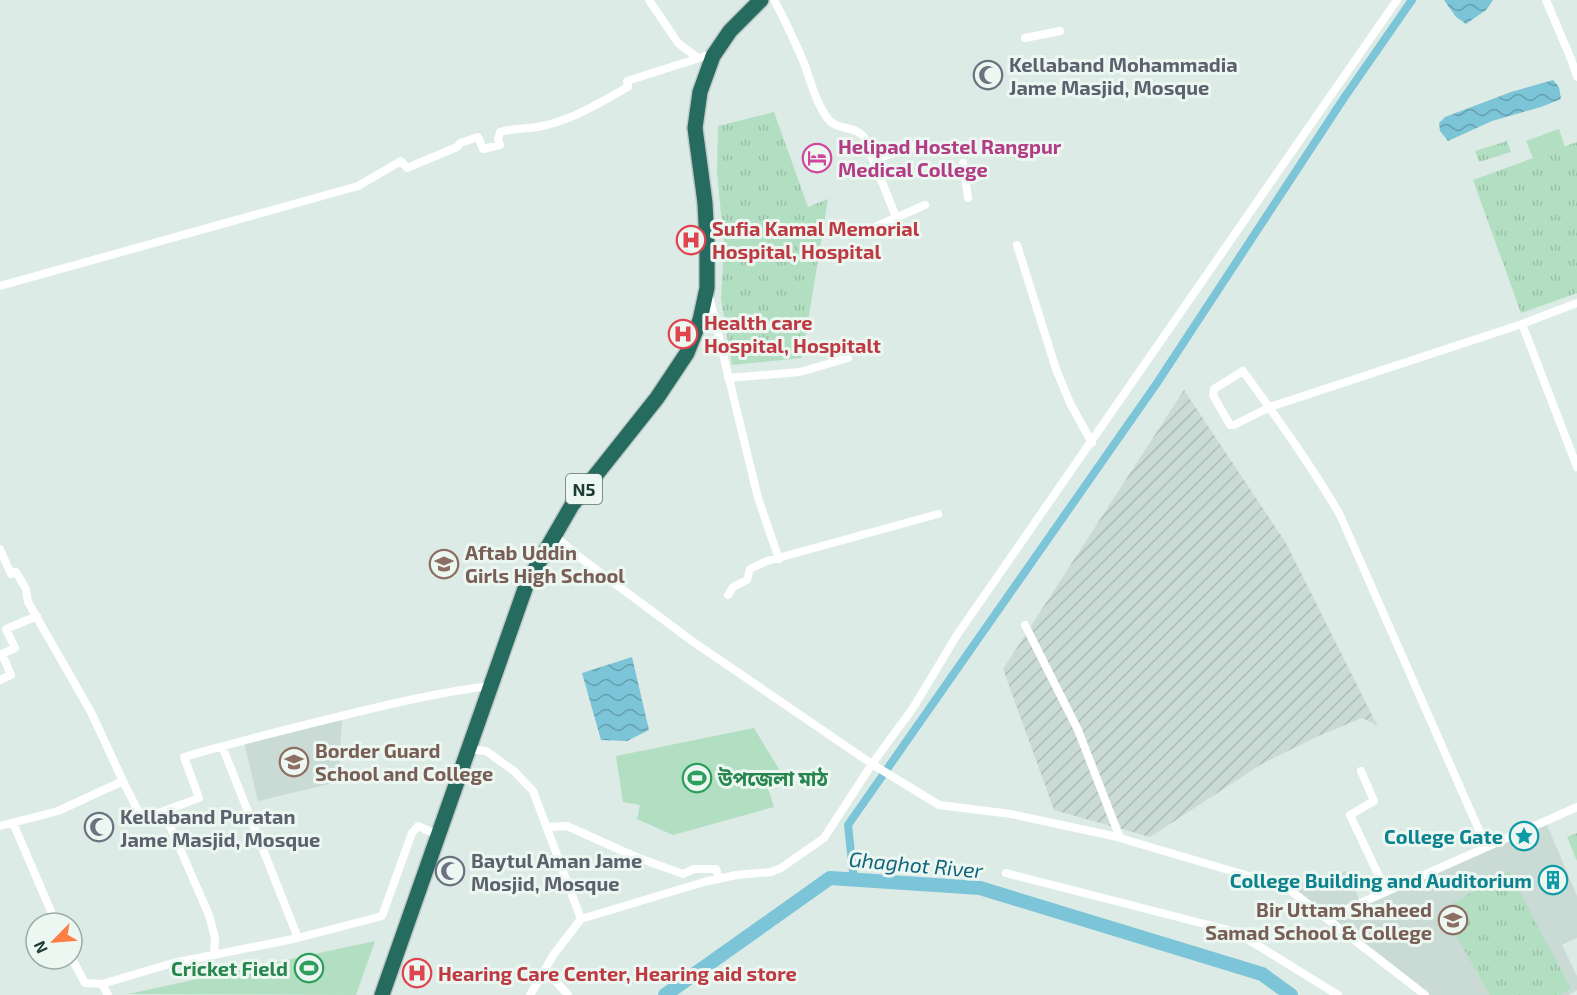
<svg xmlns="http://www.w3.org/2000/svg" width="1577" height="995" font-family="'Exo 2','Noto Sans Bengali',sans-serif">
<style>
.built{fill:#cadad4}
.industrial{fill:url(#industrial-furrows)}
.park{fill:url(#park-tufts)}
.pitch{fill:#b2dfc1}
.water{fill:url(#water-waves)}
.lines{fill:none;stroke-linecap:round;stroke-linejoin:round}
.canal{stroke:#7cc4d7;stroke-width:8}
.river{stroke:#7cc4d7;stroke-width:14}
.highway-casing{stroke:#bfc8c6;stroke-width:18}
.street{stroke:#fff;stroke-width:8}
.highway{stroke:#256b60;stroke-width:15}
.labels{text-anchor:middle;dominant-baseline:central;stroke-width:6;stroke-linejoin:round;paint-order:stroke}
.shield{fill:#edf7f2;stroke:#5b736e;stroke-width:1.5}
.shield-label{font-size:18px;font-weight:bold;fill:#1c3b35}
.worship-label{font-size:20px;font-weight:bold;fill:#5b616d;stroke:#edf7f2;text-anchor:start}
.hotel-label{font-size:20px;font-weight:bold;fill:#b23c85;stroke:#edf7f2;text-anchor:start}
.health-label{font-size:20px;font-weight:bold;fill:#be3a42;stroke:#edf7f2;text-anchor:start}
.education-label{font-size:20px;font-weight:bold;fill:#785e54;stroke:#edf7f2;text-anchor:start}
.leisure-label{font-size:20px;font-weight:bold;fill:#27864d;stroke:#edf7f2;text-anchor:start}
.culture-label{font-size:20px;font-weight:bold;fill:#0d838f;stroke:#edf7f2;text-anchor:end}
.water-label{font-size:21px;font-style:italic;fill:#11657d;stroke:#edf7f2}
</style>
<defs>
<pattern id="industrial-furrows" width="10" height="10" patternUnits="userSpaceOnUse" patternTransform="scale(1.5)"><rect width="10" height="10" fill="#cadad4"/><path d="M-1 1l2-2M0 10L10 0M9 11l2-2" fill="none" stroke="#adbcb7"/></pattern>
<pattern id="park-tufts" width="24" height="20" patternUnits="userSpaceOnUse" patternTransform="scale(1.5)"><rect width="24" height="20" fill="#b2dfc1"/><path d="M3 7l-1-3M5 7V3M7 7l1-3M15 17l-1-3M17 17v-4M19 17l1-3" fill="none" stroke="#98c0a6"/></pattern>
<pattern id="water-waves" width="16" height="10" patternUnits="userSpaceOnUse" patternTransform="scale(1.5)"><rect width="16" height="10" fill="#7cc4d7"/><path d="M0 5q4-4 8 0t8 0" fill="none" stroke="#65a0af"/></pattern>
</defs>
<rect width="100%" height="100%" fill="#dcebe5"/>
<path class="built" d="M342 720 338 782 258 801 244 742Z
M1545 820 1577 896V938L1562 945 1577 976V990L1569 995H1426L1287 886 1292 883 1347 871 1360 902Z"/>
<path class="industrial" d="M1184 390 1286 543 1377 725 1362 718 1316 737 1260 765 1150 837 1054 810 1003 669Z"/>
<path class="park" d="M774 112 808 207 828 199 802 358 732 365 721 299 724 243 717 173 718 126Z
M1507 141 1511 152 1479 162 1475 151Z
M1577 142V293L1521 313 1473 180Z
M1577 833V861L1567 837Z
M1509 871 1571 989 1560 995H1490L1441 910Z"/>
<path class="pitch" d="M1559 129 1565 147 1533 158 1526 141Z
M754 728 782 774 766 782 774 807 673 835 637 819 640 805 623 802 616 756Z
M375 941 356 995 128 994Z"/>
<path class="water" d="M1444 0H1493L1486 10 1466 24 1456 17Z
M1553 80 1559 87 1561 99 1541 107 1492 121 1448 141 1440 131 1439 123 1445 117 1511 92Z
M632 657 649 730 627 741 601 740 582 673Z"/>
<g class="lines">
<path class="canal" d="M854 880 848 825 1157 383 1344 98 1412 0"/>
<path class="river" d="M665 995 830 878 980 888 1262 974 1291 995"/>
<g class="highway-casing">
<path id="highway" d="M382 995 527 583 572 505 657 398 687 353 700 320 707 288V243L705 203 695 128 700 92 713 56 730 31 761 0"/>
</g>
<path class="street" d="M649 0 678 43 698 58
M774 0C785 20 795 42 804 63 811 82 816 103 828 119 837 131 855 125 864 137L896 217
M1546 0 1571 59 1577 77
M1025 38 1060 31
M873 160 921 144
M963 163 968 198
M877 226 925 205
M1017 245 1056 369 1070 403 1092 443
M0 286 358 186 401 161 407 168 457 147 460 143 478 137 483 149 500 145 498 139 500 132C513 128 525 129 537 127 571 121 599 103 628 87L627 81 715 53
M709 296 758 498 779 559
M1522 324 1577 467
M728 378 800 372 848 358
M554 535 578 556 692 641 872 764 939 805 1011 814 1113 836 1286 887 1425 995
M0 549 11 574 16 572 26 589 28 602 91 712 123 781
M728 595 733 587 747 580 750 569 767 561 938 514
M1025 625 1078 730 1120 838
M0 680 11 675 2 654 15 648 6 629 37 616
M222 746 298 938 382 916 412 833 418 826 438 835
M468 749 486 751 514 771 533 791 581 919 554 954 530 995
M1361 771 1374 801 1350 815 1386 891
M161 812 167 819 209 915 215 938 214 955
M13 823 56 923
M0 826 58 811 123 781 142 819 199 798 184 757C236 742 288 729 341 716 390 704 440 692 490 686
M548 827 567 826 636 857 683 874 694 869H716L719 879
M1486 846 1340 515C1311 465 1277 418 1243 371L1214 389 1213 395 1230 425H1234L1270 407 1522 324 1577 303
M1006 873 1236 932 1338 995
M1327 918 1577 807
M581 919 704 882 736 875 771 872 781 868 824 838 872 764 913 708 957 635 1397 0
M72 959 85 983 102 984 173 963 298 938
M545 969 568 995
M102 984 108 995"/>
<use href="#highway" class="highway"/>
</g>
<defs>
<g id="mosque-ring" transform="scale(1.5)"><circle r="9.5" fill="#edf7f2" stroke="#6b7280" stroke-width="1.5"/><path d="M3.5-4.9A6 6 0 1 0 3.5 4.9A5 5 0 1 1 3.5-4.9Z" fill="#6b7280"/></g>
<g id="hotel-ring" transform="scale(1.5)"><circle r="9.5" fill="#edf7f2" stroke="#d1479c" stroke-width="1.5"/><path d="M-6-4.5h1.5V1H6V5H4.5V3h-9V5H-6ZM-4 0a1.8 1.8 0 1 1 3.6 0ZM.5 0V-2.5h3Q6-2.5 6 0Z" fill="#d1479c"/></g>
<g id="hospital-ring" transform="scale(1.5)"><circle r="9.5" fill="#edf7f2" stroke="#e0444e" stroke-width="1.5"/><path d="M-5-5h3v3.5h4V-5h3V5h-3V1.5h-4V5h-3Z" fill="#e0444e"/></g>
<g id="school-ring" transform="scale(1.5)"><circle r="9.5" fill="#edf7f2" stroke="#8d6e63" stroke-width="1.5"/><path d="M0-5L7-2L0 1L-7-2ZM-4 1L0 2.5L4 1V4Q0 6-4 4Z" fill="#8d6e63"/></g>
<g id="university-ring" transform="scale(1.5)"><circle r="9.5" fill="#edf7f2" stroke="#8d6e63" stroke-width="1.5"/><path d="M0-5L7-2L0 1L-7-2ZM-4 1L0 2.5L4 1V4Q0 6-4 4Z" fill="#8d6e63"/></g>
<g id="stadium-ring" transform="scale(1.5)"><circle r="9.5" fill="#edf7f2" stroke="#2e9e5b" stroke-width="1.5"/><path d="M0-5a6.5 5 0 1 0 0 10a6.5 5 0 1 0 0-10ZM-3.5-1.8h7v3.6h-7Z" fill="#2e9e5b"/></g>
<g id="sight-ring" transform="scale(1.5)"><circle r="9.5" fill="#edf7f2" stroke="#0f9aa8" stroke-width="1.5"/><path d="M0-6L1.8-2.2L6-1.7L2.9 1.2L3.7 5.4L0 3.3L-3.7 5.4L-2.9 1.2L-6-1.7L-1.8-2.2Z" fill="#0f9aa8"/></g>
<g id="building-ring" transform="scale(1.5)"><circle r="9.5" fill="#edf7f2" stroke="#0f9aa8" stroke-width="1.5"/><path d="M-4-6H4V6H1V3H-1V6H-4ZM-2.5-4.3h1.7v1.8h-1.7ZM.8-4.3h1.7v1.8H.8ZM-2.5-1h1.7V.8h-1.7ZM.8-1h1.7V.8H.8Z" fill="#0f9aa8"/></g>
</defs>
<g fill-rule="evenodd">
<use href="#mosque-ring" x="988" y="75"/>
<use href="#hotel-ring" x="817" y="158"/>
<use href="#hospital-ring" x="691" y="240"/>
<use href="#hospital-ring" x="683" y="334"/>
<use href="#school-ring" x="444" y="564"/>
<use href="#university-ring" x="294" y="762"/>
<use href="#stadium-ring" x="697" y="778"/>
<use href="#mosque-ring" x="99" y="827"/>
<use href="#sight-ring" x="1524" y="836"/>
<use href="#mosque-ring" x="450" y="871"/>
<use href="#building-ring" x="1553" y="880"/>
<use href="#university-ring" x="1453" y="920"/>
<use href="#stadium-ring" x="309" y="968"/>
<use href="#hospital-ring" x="417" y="973"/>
</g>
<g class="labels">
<rect class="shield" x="566" y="474" width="36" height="30" rx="4.5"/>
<g class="shield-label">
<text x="584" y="489">N5</text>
</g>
<g class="worship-label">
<text x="1009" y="64">Kellaband Mohammadia<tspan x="1009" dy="23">Jame Masjid, Mosque</tspan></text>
<text x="120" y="816">Kellaband Puratan<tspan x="120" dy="23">Jame Masjid, Mosque</tspan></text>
<text x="471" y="860">Baytul Aman Jame<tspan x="471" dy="23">Mosjid, Mosque</tspan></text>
</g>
<g class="hotel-label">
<text x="838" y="146">Helipad Hostel Rangpur<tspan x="838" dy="23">Medical College</tspan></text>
</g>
<g class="health-label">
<text x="712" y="228">Sufia Kamal Memorial<tspan x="712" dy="23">Hospital, Hospital</tspan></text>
<text x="704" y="322">Health care<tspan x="704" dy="23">Hospital, Hospitalt</tspan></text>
<text x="438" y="973">Hearing Care Center, Hearing aid store</text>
</g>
<g class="education-label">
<text x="465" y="552">Aftab Uddin<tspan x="465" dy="23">Girls High School</tspan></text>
<text x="315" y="750">Border Guard<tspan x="315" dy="23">School and College</tspan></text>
<text x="1432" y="909" text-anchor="end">Bir Uttam Shaheed<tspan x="1432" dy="23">Samad School &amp; College</tspan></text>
</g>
<g class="leisure-label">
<text x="718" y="778">উপজেলা মাঠ</text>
<text x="288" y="968" text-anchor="end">Cricket Field</text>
</g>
<g class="culture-label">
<text x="1503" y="836">College Gate</text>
<text x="1532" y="880">College Building and Auditorium</text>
</g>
<g class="water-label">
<text transform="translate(916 864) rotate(5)">Ghaghot River</text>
</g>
</g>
<g transform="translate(54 941) rotate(245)"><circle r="28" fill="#edf7f2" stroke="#99aca6" stroke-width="1.5"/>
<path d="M0-4.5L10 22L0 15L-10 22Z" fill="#ff7e46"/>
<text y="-9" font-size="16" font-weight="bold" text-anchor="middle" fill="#1c3b35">N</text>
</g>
</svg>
